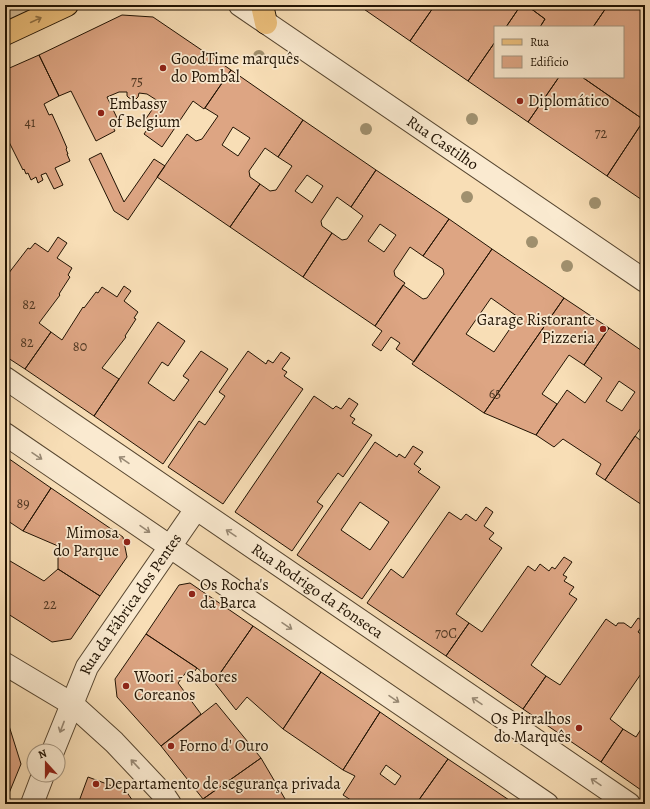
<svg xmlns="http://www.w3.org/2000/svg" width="650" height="809" font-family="Alegreya,serif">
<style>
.building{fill:#dda583;stroke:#211303;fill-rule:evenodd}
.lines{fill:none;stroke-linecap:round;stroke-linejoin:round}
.highway-tunnel{stroke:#d8c09b;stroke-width:22;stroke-dasharray:22 11;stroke-linecap:butt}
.minor-casing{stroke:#574630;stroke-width:24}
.major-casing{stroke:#211303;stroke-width:24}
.minor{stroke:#faead0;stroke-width:22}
.major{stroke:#ecbf7b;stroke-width:22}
.tree{fill:#a0906e}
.oneway{stroke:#917245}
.oneway2{stroke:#988974}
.poi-dot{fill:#8f2418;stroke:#faead0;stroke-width:1.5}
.labels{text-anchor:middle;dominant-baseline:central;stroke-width:3.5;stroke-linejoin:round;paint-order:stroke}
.number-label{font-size:14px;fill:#503823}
.poi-label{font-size:16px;fill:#211303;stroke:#faead0;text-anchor:start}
.street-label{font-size:16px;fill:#211303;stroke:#faead0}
</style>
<rect width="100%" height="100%" fill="#f8deb6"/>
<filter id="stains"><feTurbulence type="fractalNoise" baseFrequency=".005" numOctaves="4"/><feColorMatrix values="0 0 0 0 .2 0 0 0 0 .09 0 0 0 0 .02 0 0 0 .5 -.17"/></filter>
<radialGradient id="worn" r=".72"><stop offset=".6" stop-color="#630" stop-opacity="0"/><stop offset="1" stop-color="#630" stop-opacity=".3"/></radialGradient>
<path class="building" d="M358 5H435L410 41Z
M435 5H491L495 7 496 5H521L506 27H495V42L468 81 410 41Z
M521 5H526L545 19 540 27H506Z
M526 5H608L593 27H540L545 19Z
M608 5H645L644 120 582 77H623V27H593Z
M122 15 153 17 231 70 204 109 193 101 162 147 144 134 149 127 143 123 158 101 147 94 139 93 138 97 136 99 129 98 127 96V92H119L107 97 118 120 111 123 115 131 96 141 71 91 59 96 39 55Z
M495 42V77H559L528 122 468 81Z
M39 55 59 96 44 104 49 115 52 114 61 134 67 148 66 149 68 154H67L70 161 55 168 63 185 54 189 46 173 41 175 43 180 38 183 36 177 31 180 28 173 26 174 24 169 23 170 6 136 8 135 5 128V70Z
M231 70 303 120 278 157 265 148 249 171 250 177 260 184 230 227 157 177 187 134 196 141 202 139 218 116 205 108ZM233 127 250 138 238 156 222 145Z
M559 77H582L644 120 607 176 528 122Z
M303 120 376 170 351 207 337 197 321 221 322 226 332 233 303 277 230 227 260 184 270 191 276 190 292 166 278 157ZM307 175 323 186 312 203 295 191Z
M644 120H645V202L607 176Z
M101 153 124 202 154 159 165 166 128 220 114 211 89 159Z
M376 170 449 219 423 256 410 247 394 271 395 276 405 283 375 326 303 277 332 233 342 240 347 239 363 216 351 207ZM380 224 396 235 384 252 368 241Z
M449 219 492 249 414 362 396 349 400 343 391 337 381 351 372 345 382 331 375 326 403 285 423 299 427 298 444 274 443 269 423 256Z
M58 237 67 243 57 258 72 268 68 275 70 277 59 294 60 295 39 323 51 332 25 369 5 356V278L28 248 30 249 35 243 48 252Z
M492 249 564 298 484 413 412 364ZM491 298 518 317 494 352 466 334Z
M124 286 131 291 124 301 138 312 134 318 136 319 125 336 126 337 102 368 119 379 94 416 25 369 51 332 62 340 83 307 84 308 96 292 98 293 102 287 117 297Z
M564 298 609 328 584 365 569 355 542 394 557 404 536 435 484 413Z
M158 322 185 341 168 366 162 362 148 383 174 401 189 380 183 376 201 351 228 369 163 464 94 416Z
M609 328 645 353V422L605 480 596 474 601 464 563 439 554 447 536 435 567 390 585 403 602 378 584 365ZM619 381 635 392 622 411 606 401Z
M248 351 266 364 268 360 273 363 281 352 290 358 282 369 287 372 284 376 303 389 223 504 168 467 199 421 205 425 225 396 219 392Z
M314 396 333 409 336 406 341 409 349 398 358 404 350 416 355 419 352 423 372 435 343 477 338 473 317 502 323 506 292 551 235 512Z
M635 436 645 444V507L605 480Z
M375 442 397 457 399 454 405 458 413 446 423 452 414 464 421 469 418 472 440 487 362 599 297 555ZM360 502 389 522 370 550 341 530Z
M5 456 51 488 23 531 5 519Z
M51 488 123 537 127 557 100 596 58 569V546L23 531Z
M486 507 493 512 484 526 494 533 489 539 502 548 456 614 469 623 446 656 367 603 391 569 403 578 449 512 461 520 466 514 476 521Z
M564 557 572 562 563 575 567 577 564 581 574 587 569 594 577 599 531 665 546 676 523 709 446 656 469 623 482 632 528 566 535 571 540 564 549 571 552 567 555 569Z
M5 558 44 581 58 569 100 596 71 639 52 642 5 612Z
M190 583 253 626 214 682 197 668 146 634 179 585Z
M638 618 645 622 638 632 645 637V668L610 719 623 729 601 762 523 709 546 676 560 685 606 619 616 626 618 623H624L631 628Z
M253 626 321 672 283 729 247 697 236 710 214 682Z
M146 634 197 668 192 675 187 671 178 683 201 714 161 746 117 697 115 679Z
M321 672 380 712 343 770 283 729Z
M216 703 261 758 203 799 161 746Z
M380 712 448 759 416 804H357L343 795 355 776 343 770ZM386 765 401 776 395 785 380 774Z
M5 713 21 764 5 803Z
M645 723V785L641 790 601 762 623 729 636 737Z
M261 758 288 804H206L203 799Z
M448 759 515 804H416Z
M88 777 126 791 135 804H78Z"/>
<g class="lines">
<path class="highway-tunnel" d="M5 15 27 5"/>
<g class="minor-casing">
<g id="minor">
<path id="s1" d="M240 5 645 281"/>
<path id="s2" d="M5 378 629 804"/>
<path d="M5 434 547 804"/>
<path d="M5 664 72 704 114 742 164 795 170 804"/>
<path id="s3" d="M53 751 87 667 196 509"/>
<path d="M32 804 43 775"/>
</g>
</g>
<g class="major-casing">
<path id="major" d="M262 5 266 23
M5 34 67 5"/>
</g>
<use href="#minor" class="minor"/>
<use href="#major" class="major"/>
</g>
<g class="tree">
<circle cx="259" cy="56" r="6"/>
<circle cx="472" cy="119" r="6"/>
<circle cx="366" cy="129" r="6"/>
<circle cx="467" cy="197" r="6"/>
<circle cx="595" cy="203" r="6"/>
<circle cx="532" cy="242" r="6"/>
<circle cx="567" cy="266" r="6"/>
</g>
<defs><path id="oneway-shaft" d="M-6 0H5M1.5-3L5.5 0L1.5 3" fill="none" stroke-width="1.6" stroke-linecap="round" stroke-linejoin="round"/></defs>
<use class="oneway" href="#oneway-shaft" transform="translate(36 20) rotate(-25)"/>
<g class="oneway2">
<use href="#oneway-shaft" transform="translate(37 456) rotate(34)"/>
<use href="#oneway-shaft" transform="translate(124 460) rotate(-146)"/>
<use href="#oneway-shaft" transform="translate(145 529) rotate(35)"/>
<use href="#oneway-shaft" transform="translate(231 533) rotate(-146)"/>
<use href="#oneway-shaft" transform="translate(287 626) rotate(34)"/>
<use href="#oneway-shaft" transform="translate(394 699) rotate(34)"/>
<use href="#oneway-shaft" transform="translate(477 701) rotate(-146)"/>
<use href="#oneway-shaft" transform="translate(62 727) rotate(111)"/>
<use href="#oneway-shaft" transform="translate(135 764) rotate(-133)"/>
<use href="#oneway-shaft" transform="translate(596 782) rotate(-146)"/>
</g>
<g class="poi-dot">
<circle cx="163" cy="68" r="4"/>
<circle cx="520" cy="101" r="4"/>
<circle cx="101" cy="113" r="4"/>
<circle cx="603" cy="329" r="4"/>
<circle cx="127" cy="542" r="4"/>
<circle cx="192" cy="594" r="4"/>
<circle cx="126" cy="686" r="4"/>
<circle cx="579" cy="728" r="4"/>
<circle cx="171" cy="746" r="4"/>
<circle cx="96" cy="784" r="4"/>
</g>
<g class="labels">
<g class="number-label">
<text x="137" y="81">75</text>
<text x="30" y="122">41</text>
<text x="601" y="133">72</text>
<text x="29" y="304">82</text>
<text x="27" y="342">82</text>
<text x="80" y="346">80</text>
<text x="495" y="393">65</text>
<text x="23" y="503">89</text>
<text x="50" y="604">22</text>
<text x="446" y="633">70C</text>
</g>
<g class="poi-label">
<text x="171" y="59">GoodTime marquês<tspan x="171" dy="18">do Pombal</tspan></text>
<text x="528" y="101">Diplomático</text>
<text x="109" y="104">Embassy<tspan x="109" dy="18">of Belgium</tspan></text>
<text x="595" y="320" text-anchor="end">Garage Ristorante<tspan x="595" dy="18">Pizzeria</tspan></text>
<text x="119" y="533" text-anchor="end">Mimosa<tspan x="119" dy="18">do Parque</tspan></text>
<text x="200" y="585">Os Rocha's<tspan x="200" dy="18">da Barca</tspan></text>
<text x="134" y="677">Woori - Sabores<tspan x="134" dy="18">Coreanos</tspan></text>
<text x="571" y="719" text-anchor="end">Os Pirralhos<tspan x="571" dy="18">do Marquês</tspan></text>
<text x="179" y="746">Forno d' Ouro</text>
<text x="104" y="784">Departamento de segurança privada</text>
</g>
<g class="street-label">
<text stroke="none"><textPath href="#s1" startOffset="245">Rua Castilho</textPath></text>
<text stroke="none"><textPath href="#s2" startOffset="378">Rua Rodrigo da Fonseca</textPath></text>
<text stroke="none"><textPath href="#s3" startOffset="167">Rua da Fábrica dos Pentes</textPath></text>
</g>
</g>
<rect width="650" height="809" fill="none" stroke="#f8deb6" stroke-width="20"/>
<rect x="6" y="6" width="638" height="797" fill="none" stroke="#211303" stroke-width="2"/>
<rect x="10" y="10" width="630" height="789" fill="none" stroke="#211303"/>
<rect x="494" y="26" width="130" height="52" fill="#faead0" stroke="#a3947e"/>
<rect x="502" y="39" width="20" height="6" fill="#ecbf7b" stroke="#a3947e"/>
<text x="530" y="46" font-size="12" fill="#211303">Rua</text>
<rect x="502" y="56" width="20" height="12" fill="#dda583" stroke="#a3947e"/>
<text x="530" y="66" font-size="12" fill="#211303">Edifício</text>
<g transform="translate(46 763) rotate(339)"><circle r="19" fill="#faead0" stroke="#a3947e"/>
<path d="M0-3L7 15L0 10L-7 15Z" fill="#8f2418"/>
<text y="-6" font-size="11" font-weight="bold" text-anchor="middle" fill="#211303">N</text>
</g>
<rect width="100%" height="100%" filter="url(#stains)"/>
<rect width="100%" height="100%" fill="url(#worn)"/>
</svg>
